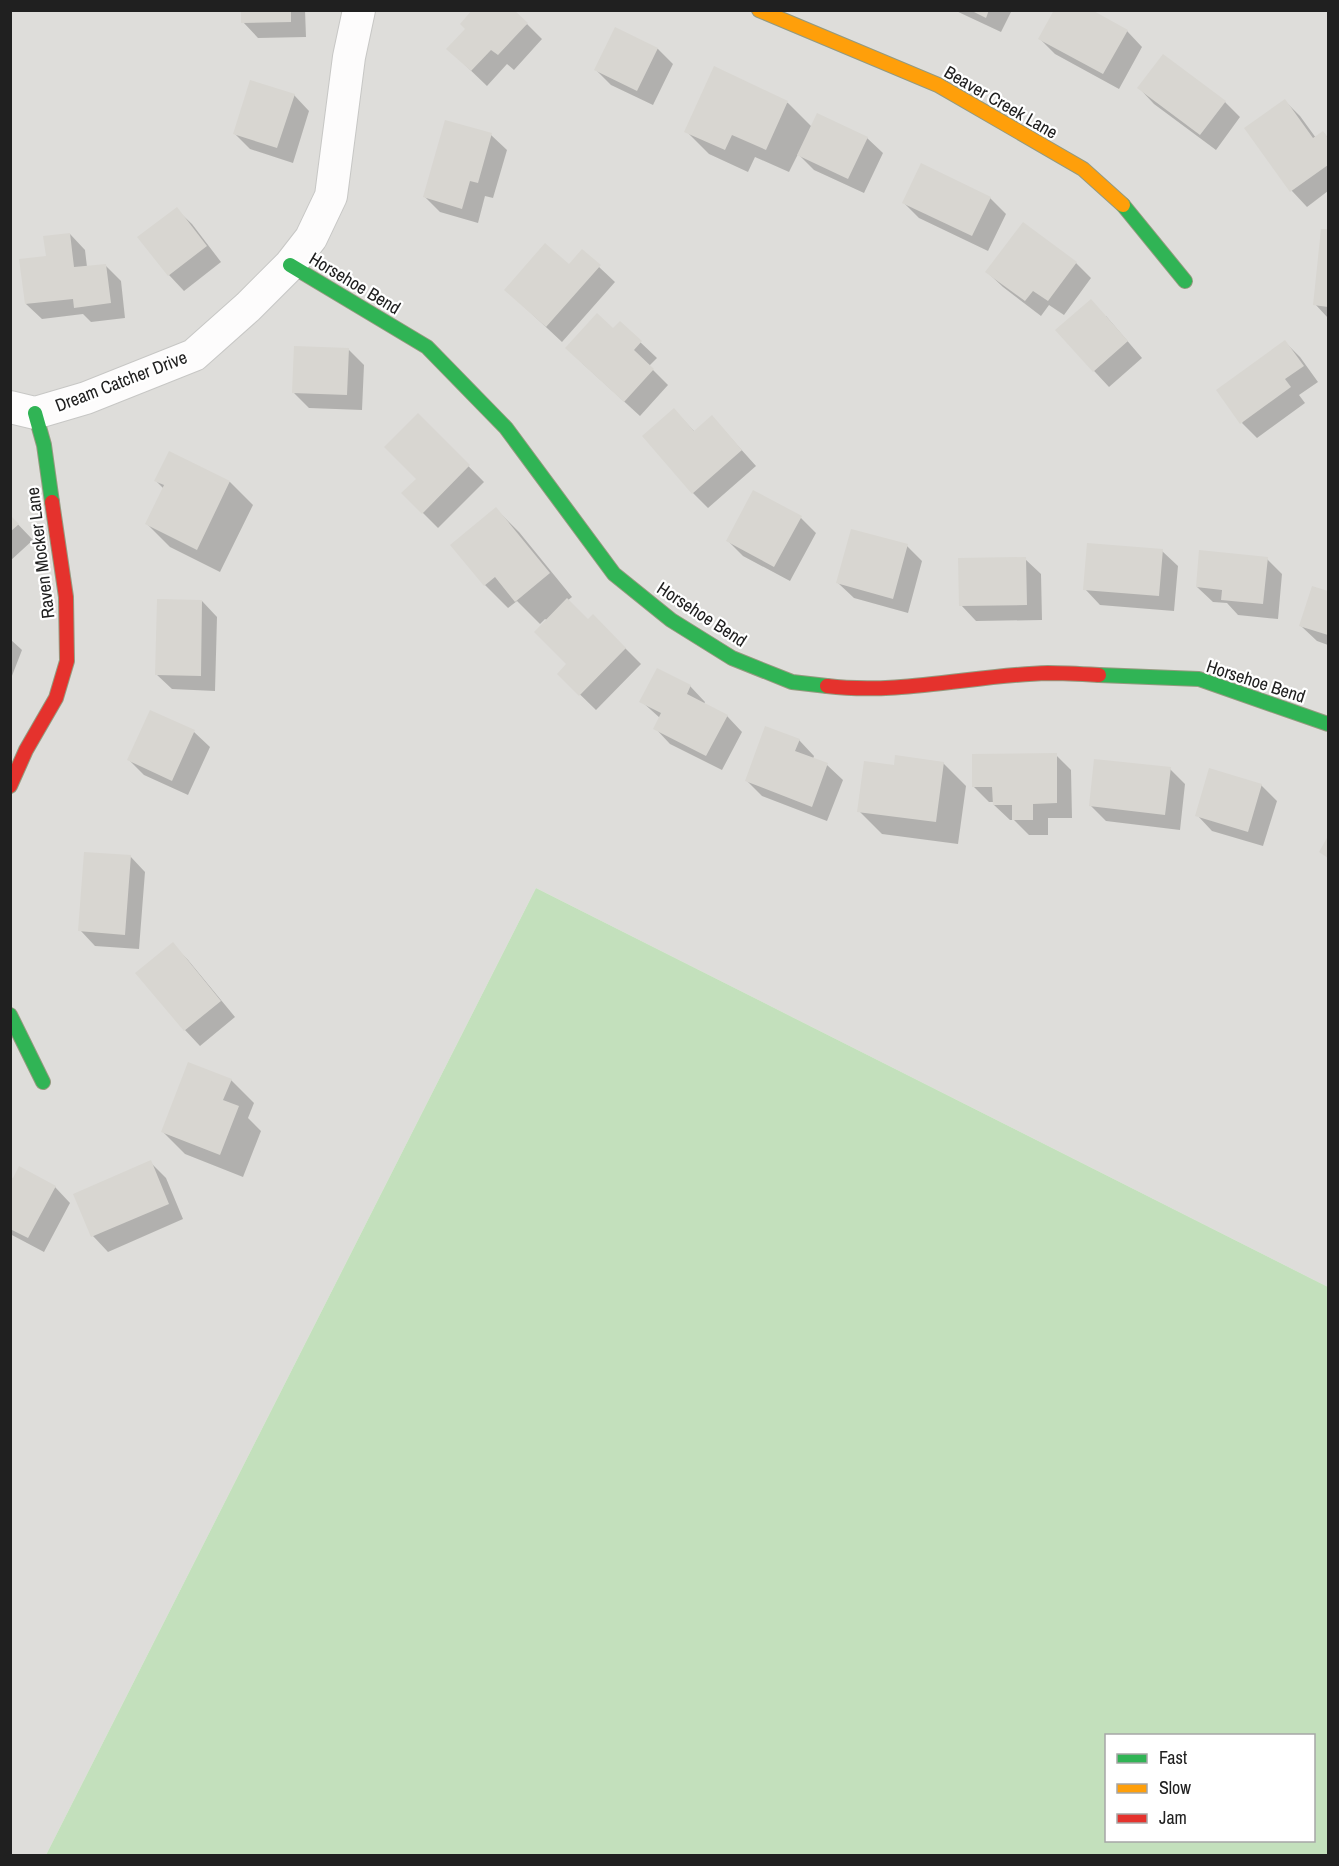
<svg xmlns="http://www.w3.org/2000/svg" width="1339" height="1866" font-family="'Archivo Narrow',sans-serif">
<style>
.residential{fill:#deddda}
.forest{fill:#c3e0bc;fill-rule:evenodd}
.shadow{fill:#0003}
.building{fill:#d8d6d1}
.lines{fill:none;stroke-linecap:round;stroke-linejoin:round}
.street-casing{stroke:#c7c7c5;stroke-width:34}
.fast-casing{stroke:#949a7f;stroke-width:16}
.slow-casing{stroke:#949a7f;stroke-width:16}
.jam-casing{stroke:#949a7f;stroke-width:16}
.street{stroke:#fdfcfc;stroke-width:32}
.fast{stroke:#30b455;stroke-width:14}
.slow{stroke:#ff9f0a;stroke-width:14}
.jam{stroke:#e5322d;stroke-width:14}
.labels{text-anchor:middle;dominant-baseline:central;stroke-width:4.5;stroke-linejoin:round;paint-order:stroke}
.street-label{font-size:18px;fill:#202020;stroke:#fff}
</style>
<rect width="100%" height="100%" fill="#efeee9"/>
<path class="residential" d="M11 11H1328V1287L536 888 46 1855 11 1856Z"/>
<path class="forest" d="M536 888 1328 1287V1855H46ZM1106 1736H1314V1840H1106Z"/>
<path class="shadow" d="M242 10H305L306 37 258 38 243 22Z
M954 10H1012L1001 32Z
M527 24 542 39 514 70 507 64 487 86 464 64Z
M615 29 658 49 673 64 653 105 611 85 596 70Z
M1127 31 1142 47 1119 89 1055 54 1040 39Z
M715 68 788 103 812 127 867 138 883 153 864 193 814 170 798 154 789 172 755 157 748 172 709 154 686 131Z
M1139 88 1225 102 1240 117 1216 150 1154 104Z
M294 95 309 111 293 163 250 149 234 133Z
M1285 101 1300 116 1316 138 1323 132 1328 138V191L1307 207 1292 191 1246 128Z
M491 135 507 150 493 198 485 196 478 223 440 212 425 197Z
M990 198 1006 214 988 251 919 218 904 203Z
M176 209 192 224 221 262 184 291 169 275 139 238Z
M1323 230 1328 231V318L1315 304Z
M70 234 85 250 87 267 105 265 121 281 125 318 91 322 83 314 42 319 26 304 48 257Z
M582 251 615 282 562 342 506 290 569 266Z
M1076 263 1091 278 1064 315 1049 305 1041 316 1003 287 987 272Z
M10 278 12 279 11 334H10Z
M1106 316 1142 358 1109 387 1057 331Z
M620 323 657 358 649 366 668 385 640 416 582 363Z
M1285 342 1300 357 1318 382 1299 395 1305 403 1257 438 1242 423Z
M348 349 364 365 362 410 309 408 294 393Z
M674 410 695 432 712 417 756 466 708 508 693 493Z
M418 415 484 482 438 528 403 493 418 479Z
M170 453 230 482 253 505 220 572 170 547 147 524 164 489 156 481Z
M496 509 519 532 572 597 567 601 588 621 593 616 641 664 596 710 559 674 569 665 547 620 545 619 540 624 517 601 508 608 485 585 452 545Z
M10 516 33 540 10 561Z
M801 518 816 533 790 581 743 556 727 540Z
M907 546 922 561 908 613 854 598 838 583Z
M1162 551 1178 566 1174 611 1100 605 1085 589Z
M1025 559 1041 574 1042 620 976 621 961 605Z
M1267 559 1282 574 1278 619 1238 615 1227 603 1213 602 1197 587Z
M1313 587 1328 592V645L1317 641 1301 626Z
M202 601 217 617 215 691 172 689 156 674Z
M10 639 22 650 10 681Z
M690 686 705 702 704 704 727 716 742 732 722 770 670 744 655 728 660 718 641 701Z
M151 712 194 732 210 747 188 795 144 775 129 760Z
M799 740 814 756 813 759 827 765 843 780 827 821 762 796 746 780Z
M1056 755 1071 770 1072 818H1048V835H1029L1014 820H1010L994 805V802H989L973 786Z
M943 763 966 786 958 844 882 834 859 811Z
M1170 769 1185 784 1180 830 1106 821 1091 806Z
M1261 785 1277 801 1263 846 1212 831 1197 815Z
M130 856 145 872 139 949 95 946 80 930Z
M172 944 188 960 235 1017 200 1046 185 1030Z
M231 1080 254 1103 248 1118 261 1131 243 1177 185 1154 162 1131Z
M150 1162 166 1178 183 1219 108 1252 93 1236Z
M10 1179 55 1187 70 1203 44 1252 10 1234Z"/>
<path class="building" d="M241 10H291V22L241 23Z
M472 10H514L528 23 498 55 491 50 471 71 446 49 465 29 460 24Z
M970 10H989L986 18Z
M1054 10H1092L1128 30 1103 74 1038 39Z
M615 27 658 48 637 91 594 70Z
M1163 54 1226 101 1200 135 1137 88Z
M714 66 788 101 766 150 732 135 725 150 684 132Z
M250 80 295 94 277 148 233 134Z
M1285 99 1313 138 1323 131 1328 138V165L1290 192 1244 128Z
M817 113 868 137 848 179 797 155Z
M445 120 492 133 478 183 470 181 462 209 423 197Z
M921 163 991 197 972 236 902 203Z
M177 207 207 246 168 276 137 237Z
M1023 222 1077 262 1048 301 1033 291 1025 301 985 272Z
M1321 229H1328V307L1313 305Z
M70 233 74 267 106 264 111 303 74 308 73 299 25 304 19 259 46 256 43 236Z
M545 243 569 264 582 249 601 265 546 327 504 290Z
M1091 299 1128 341 1093 372 1055 330Z
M597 313 613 328 620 321 642 341 634 350 654 369 624 402 565 348Z
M1285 340 1304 366 1285 379 1291 387 1240 424 1216 390Z
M294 346 349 348 347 395 292 393Z
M674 408 694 431 712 415 742 450 692 494 642 436Z
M418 413 470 465 422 514 401 493 416 479 384 447Z
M169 451 230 481 197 550 145 524 164 485 154 481Z
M753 490 802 516 774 567 726 541Z
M496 507 550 573 515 602 495 577 484 586 450 545Z
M10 515 19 524 10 532Z
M851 529 908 544 893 599 836 583Z
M1087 543 1163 549 1159 596 1083 590Z
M1199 550 1268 557 1263 604 1221 600 1222 590 1196 587Z
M1026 557 1027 605 959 606 958 558Z
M1312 586 1328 591V635L1299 626Z
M567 598 588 619 593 614 626 648 579 696 557 674 566 664 534 632Z
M157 599 202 600 201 676 155 675Z
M657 668 691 685 687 694 728 715 706 756 653 729 661 713 639 702Z
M150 710 195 730 172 781 127 760Z
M765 726 800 739 795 751 828 763 812 807 745 781Z
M1057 753V803L1033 804V820H1012V805H993L992 787H972V754Z
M895 755 944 762 936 822 857 812 864 761 894 765Z
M1094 759 1171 767 1165 815 1089 806Z
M1209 768 1262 784 1248 832 1195 816Z
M1328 836V858L1319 852Z
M84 852 131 855 125 935 78 931Z
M173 942 221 1001 184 1031 135 973Z
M188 1062 232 1079 223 1100 239 1106 220 1155 161 1132Z
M151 1160 169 1204 91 1237 73 1194Z
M19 1166 56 1186 28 1238 10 1229V1177L13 1178Z"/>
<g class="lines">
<g class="street-casing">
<path id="street" d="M10 407 35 413 86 398 194 355 248 307 290 265 311 238 331 196 349 57 359 10"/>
</g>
<g class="fast-casing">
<path id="fast" d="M1123 205 1185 281
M290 265 427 347 506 428 614 574 671 620 732 658 792 682 827 686
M35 413 44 445 52 502
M1099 675 1199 679 1328 724
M10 1015 43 1082"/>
</g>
<g class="slow-casing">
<path id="slow" d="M759 10 938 85 1083 169 1123 205"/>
</g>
<g class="jam-casing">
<path id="jam" d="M827 686C900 695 975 675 1048 673 1065 673 1082 674 1099 675
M10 786 26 750 56 698 67 661 66 597 52 502"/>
</g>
<use href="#street" class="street"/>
<use href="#fast" class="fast"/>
<use href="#slow" class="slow"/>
<use href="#jam" class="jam"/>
</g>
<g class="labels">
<g class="street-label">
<text transform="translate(1001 102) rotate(30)">Beaver Creek Lane</text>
<text transform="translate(355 283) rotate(31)">Horsehoe Bend</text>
<text transform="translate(121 381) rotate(-21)">Dream Catcher Drive</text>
<text transform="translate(40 553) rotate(-97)">Raven Mocker Lane</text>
<text transform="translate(702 614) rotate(33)">Horsehoe Bend</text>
<text transform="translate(1256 681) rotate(18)">Horsehoe Bend</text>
</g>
</g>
<rect width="1339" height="1866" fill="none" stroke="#202020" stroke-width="24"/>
<rect x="1105" y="1734" width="210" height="108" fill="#ffffff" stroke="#a6a6a6" stroke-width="1.5"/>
<rect x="1117" y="1754" width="30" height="9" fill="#30b455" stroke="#a6a6a6" stroke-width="1.5"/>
<text x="1159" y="1764" font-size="18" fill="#202020">Fast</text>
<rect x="1117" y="1784" width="30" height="9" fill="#ff9f0a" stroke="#a6a6a6" stroke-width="1.5"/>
<text x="1159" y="1794" font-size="18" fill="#202020">Slow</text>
<rect x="1117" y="1814" width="30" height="9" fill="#e5322d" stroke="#a6a6a6" stroke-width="1.5"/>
<text x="1159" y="1824" font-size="18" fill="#202020">Jam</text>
</svg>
